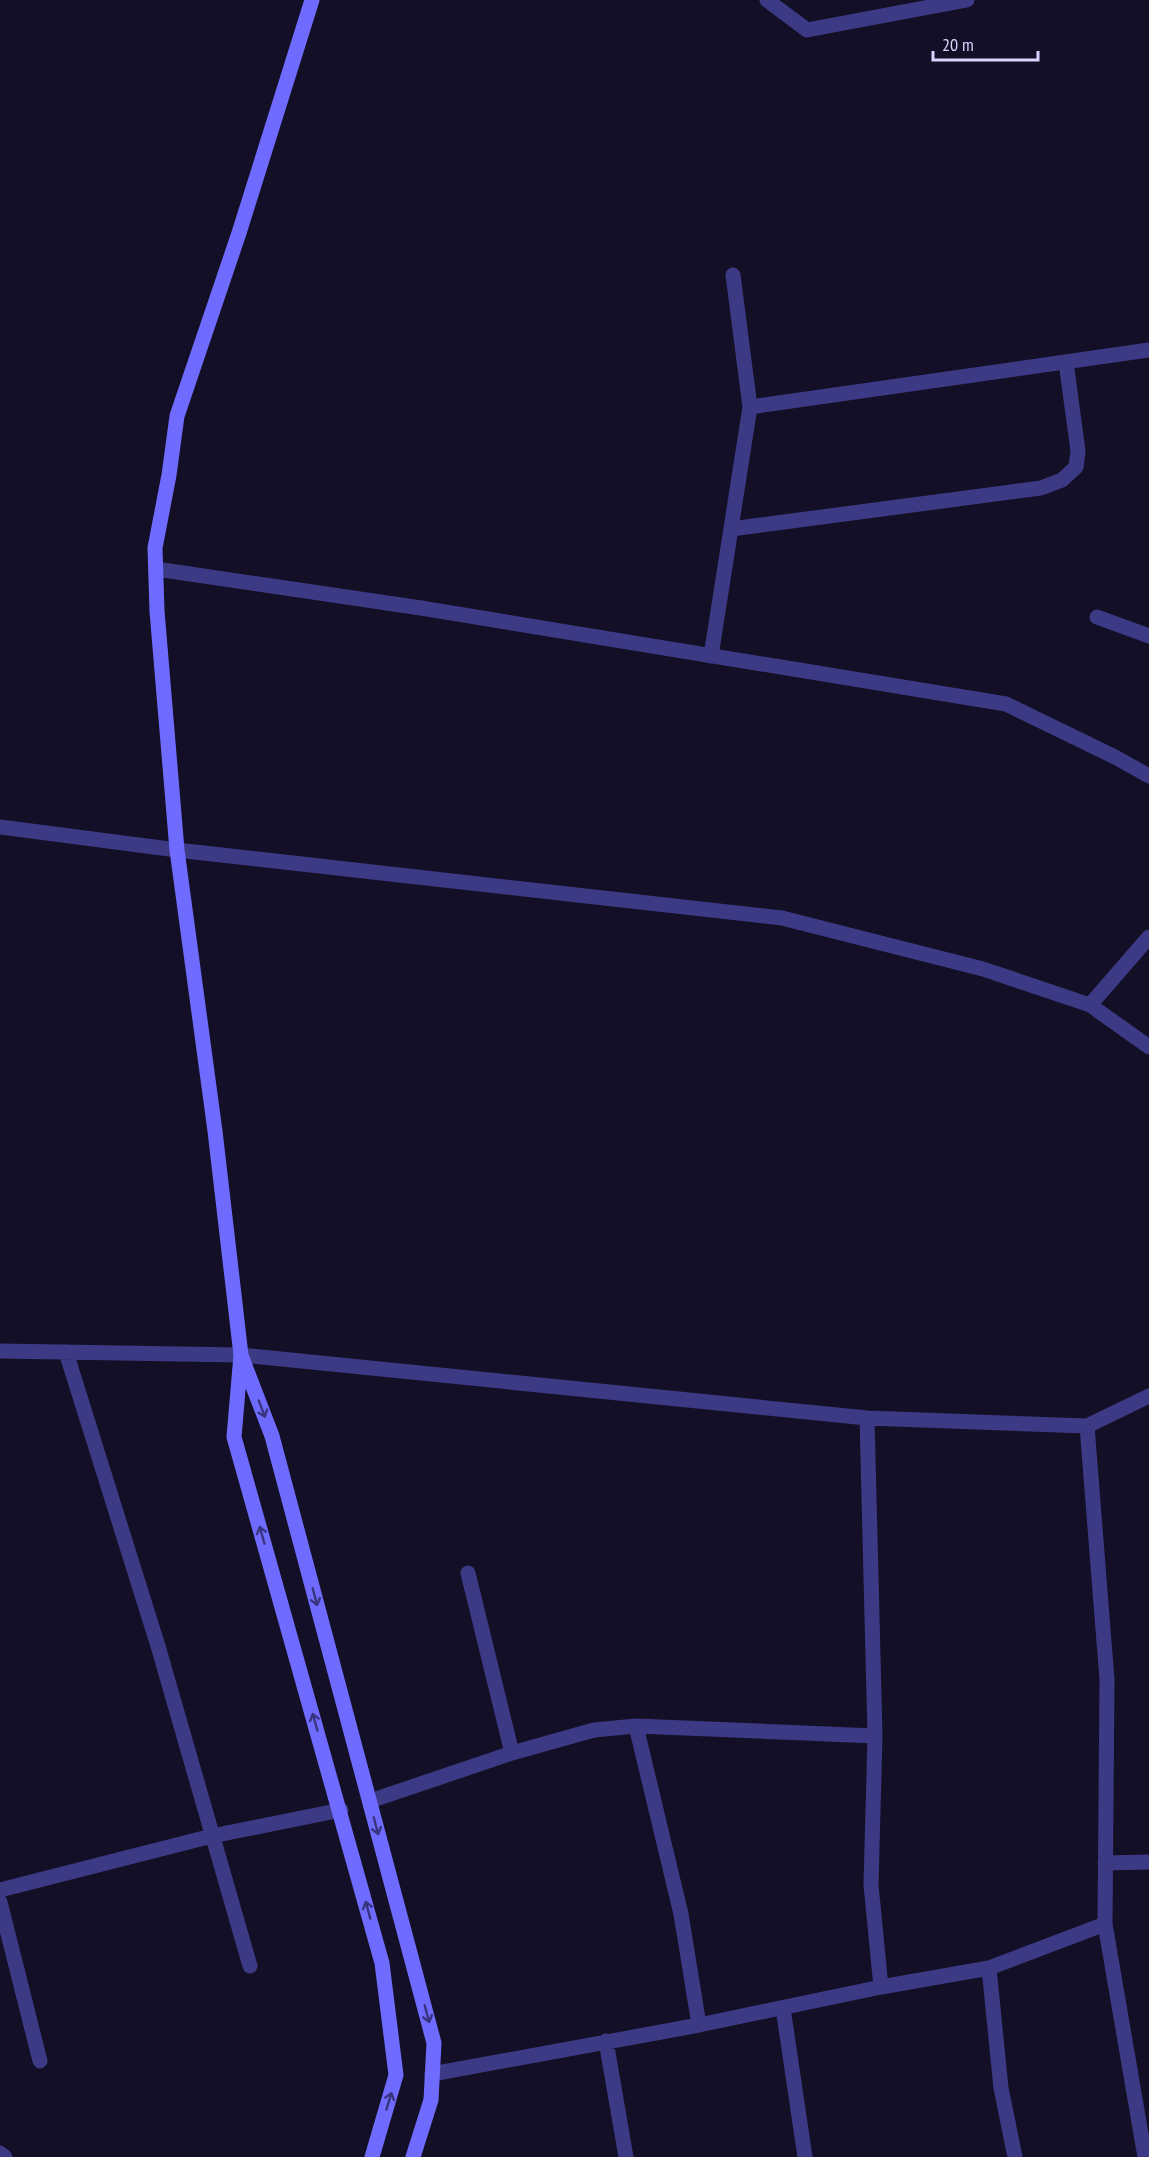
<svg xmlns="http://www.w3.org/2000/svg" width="1149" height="2157" font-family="'PT Sans Narrow',sans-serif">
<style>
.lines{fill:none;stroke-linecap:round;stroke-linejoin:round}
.street{stroke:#3d3a85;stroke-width:15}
.secondary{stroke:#6f6bff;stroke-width:15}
.oneway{stroke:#38347d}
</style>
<rect width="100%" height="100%" fill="#130f26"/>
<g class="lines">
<path class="street" d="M767 0 807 30 967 0
M750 407 1149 350
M731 529 1041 488 1062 480 1076 467 1078 451 1066 362
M156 569 421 608 1006 704 1115 757 1149 776
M1097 617 1149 636
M711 656 750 407 733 275
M0 827 177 850 782 918 983 969 1090 1005 1149 1047
M1090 1005 1149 937
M0 1351 241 1355 867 1418 1087 1426 1149 1396
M66 1352 158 1646 250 1966
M867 1418 875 1736 871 1885 881 1987
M1087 1426 1107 1680 1105 1924 1145 2157
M468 1573 512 1753
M636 1726 681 1914 699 2025
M370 1801 512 1753 594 1730 636 1726 875 1736
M1105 1863 1149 1862
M0 1890 212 1836 341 1810
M0 1902 40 2061
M989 1968 1001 2088 1015 2157
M783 2008 805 2157
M606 2041 626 2157
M432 2074 699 2025 881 1987 989 1968 1105 1924
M0 2153 5 2157"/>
<path class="secondary" d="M312 0 239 233 177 416 169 475 155 548 157 611 177 850 215 1131 241 1355 234 1437 382 1963 396 2075 372 2157
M242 1358 272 1436 434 2043 431 2100 413 2157"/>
</g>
<defs><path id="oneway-shaft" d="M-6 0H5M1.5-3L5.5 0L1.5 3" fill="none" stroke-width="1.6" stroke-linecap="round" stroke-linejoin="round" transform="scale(1.5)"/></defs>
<g class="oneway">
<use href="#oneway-shaft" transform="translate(262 1409) rotate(69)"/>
<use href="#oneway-shaft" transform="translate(262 1535) rotate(-106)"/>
<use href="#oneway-shaft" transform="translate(315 1597) rotate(75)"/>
<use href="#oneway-shaft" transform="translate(315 1722) rotate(-106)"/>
<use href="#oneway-shaft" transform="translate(376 1826) rotate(75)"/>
<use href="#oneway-shaft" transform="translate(368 1910) rotate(-105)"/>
<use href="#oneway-shaft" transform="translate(427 2014) rotate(75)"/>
<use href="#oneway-shaft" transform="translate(389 2101) rotate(-73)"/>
</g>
<path d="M933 51v9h105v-9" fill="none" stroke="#d9d4ff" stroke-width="3"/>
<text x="942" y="51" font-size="18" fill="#d9d4ff" stroke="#130f26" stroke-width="4.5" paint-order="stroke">20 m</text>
</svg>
